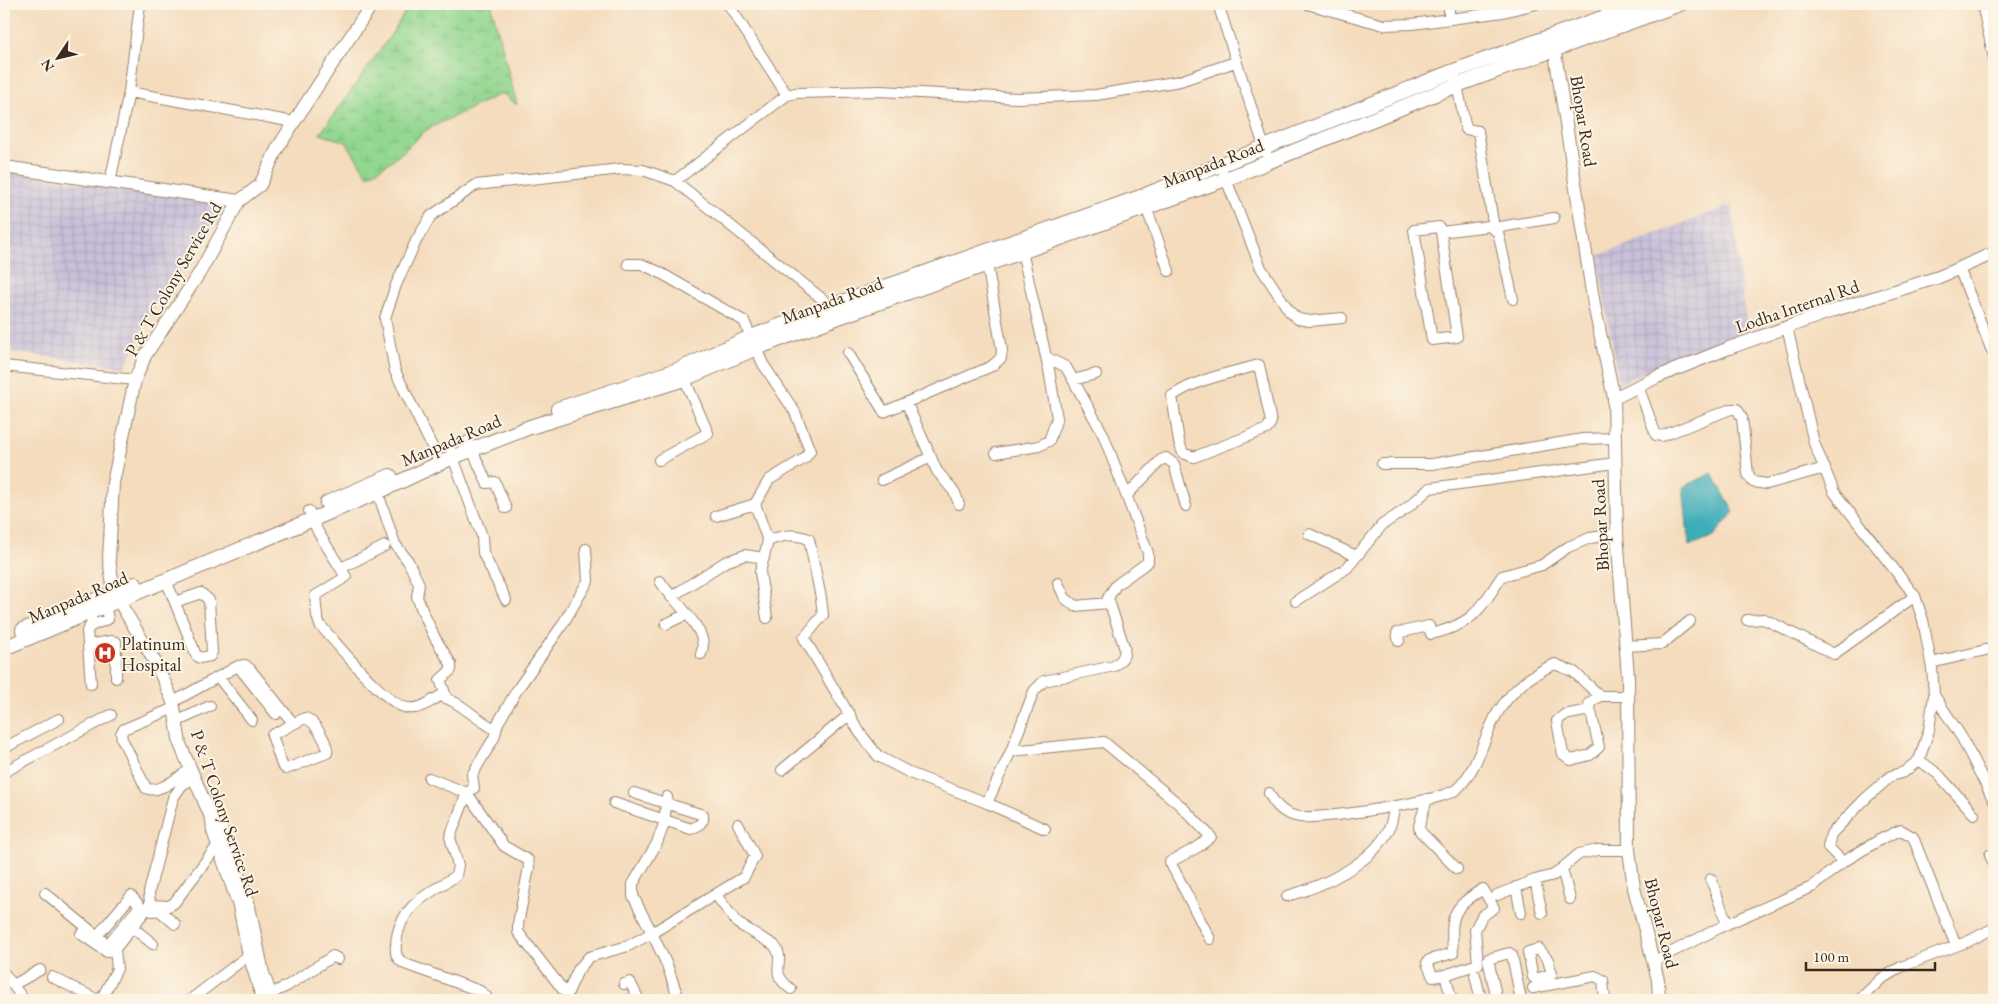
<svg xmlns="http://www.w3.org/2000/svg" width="1998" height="1004" font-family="'EB Garamond',serif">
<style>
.industrial{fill:url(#industrial-grid)}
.wetland{fill:url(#wetland-marsh);stroke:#668057}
.water{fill:#3dadb9;stroke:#3c6c6c}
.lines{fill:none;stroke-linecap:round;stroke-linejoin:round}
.minor-casing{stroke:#98836e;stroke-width:12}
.tertiary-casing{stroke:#98836e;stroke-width:14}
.secondary-casing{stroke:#98836e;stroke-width:16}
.minor{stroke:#fff;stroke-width:10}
.tertiary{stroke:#fff;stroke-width:12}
.secondary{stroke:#fff;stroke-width:14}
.labels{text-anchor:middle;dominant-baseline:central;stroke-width:4;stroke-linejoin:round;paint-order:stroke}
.street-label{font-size:18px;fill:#3b2a1e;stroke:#fcf5e5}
.poi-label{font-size:18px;fill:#3b2a1e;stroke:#fcf5e5;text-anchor:start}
</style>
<defs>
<pattern id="industrial-grid" width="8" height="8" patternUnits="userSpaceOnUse" patternTransform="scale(1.25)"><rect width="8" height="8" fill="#c7c0d9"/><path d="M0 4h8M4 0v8" fill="none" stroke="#aca5ba"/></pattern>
<pattern id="wetland-marsh" width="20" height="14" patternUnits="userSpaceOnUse" patternTransform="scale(1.25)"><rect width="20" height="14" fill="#92d790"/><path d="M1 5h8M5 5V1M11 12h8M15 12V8" fill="none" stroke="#7fb97c"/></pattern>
</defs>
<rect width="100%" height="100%" fill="#fcf5e5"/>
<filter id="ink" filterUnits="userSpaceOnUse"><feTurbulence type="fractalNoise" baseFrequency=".02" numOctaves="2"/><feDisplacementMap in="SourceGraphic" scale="10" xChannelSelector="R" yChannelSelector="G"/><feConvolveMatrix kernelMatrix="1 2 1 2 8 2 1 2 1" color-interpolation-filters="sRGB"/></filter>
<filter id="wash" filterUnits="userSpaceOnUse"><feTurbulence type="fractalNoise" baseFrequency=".0096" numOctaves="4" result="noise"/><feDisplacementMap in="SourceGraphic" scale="20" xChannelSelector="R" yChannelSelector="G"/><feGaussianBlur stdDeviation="1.12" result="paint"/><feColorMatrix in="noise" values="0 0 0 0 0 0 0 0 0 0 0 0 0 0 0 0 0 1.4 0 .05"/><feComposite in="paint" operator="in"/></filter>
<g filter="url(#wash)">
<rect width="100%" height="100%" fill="#f4dcbd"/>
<path class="industrial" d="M4 171 230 205 156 303 125 367 4 351Z
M1732 205 1747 333 1650 369 1619 384 1597 256Z"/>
<path class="wetland" d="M410 4H491L517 105 502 93 426 130 397 157 368 176 346 142 320 134 391 35Z"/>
<path class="water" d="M1712 473 1734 512 1714 536 1689 546 1683 487Z"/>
</g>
<g filter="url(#ink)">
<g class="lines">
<g class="minor-casing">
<path id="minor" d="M1218 4 1266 153
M1307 4 1384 25 1412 24 1503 12 1536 4
M1449 4V18
M1982 4 1994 58
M1456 80 1466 129 1478 131 1494 228 1554 218
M129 92 140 4
M787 95 796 93 880 91 1017 98 1096 95 1180 81 1235 62
M1224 174 1261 268 1290 312 1298 319 1310 321 1342 318
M675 181 787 95 728 4
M110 182 129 92 294 122
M1144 201 1169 271
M1441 232 1457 337 1432 340 1414 230 1439 227 1441 232 1489 226 1498 232 1513 299
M628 264H641L659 272 744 321 763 364 795 412 810 451 805 458 769 480 755 504 768 541 760 572 767 618
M1959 268 1992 351
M1787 327 1814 443 1834 492 1915 596 1923 620 1932 668 1934 695 1962 738 1994 801
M848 353 884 412 992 366 1001 358 1002 350 986 258
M1259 365 1271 422 1267 429 1194 457 1183 453 1179 442 1172 396C1197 379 1230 373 1259 365Z
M4 366 135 380
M1073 380 1096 374
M1638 386 1656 435 1662 436 1731 409H1737L1742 418 1748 474 1753 482 1767 484 1825 468
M907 404 937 471 955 493 959 504
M468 441 487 483 495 482 506 508
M450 449 482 536 483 553 506 600
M996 453 1039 446 1049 441 1057 418 1049 370 1021 247
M659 460 708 433 682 373
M440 463 395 371 385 318 396 285 416 241 431 216 476 185 621 169 643 170 675 181 831 306 833 312
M1382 464H1432L1583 439 1615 438
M882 480 931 457
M376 487 395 544 408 561 419 584 417 597 422 610 435 638 451 664V670L440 680 445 693 440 696
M1127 495 1161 460 1166 458 1174 464 1186 506
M309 511 318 532 346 577 315 596 317 616 320 625C337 643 386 706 408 708 420 710 431 701 440 696 461 702 475 719 495 729
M716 516 755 504
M1309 534 1356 556
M768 541C783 535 793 533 809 539L821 598 823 615 804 638 860 733 878 756 912 774 987 803 1011 751 1034 691 1044 681 1114 666C1122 660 1126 656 1124 646L1108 598 1116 585 1148 562V553L1103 434 1066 367 1046 357
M341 568 385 546
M166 580 196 655 200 658 210 656 212 652 209 600 201 593 175 602
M660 581C671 600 712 631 701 654
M1058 583 1065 598 1075 606 1109 603
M671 597 725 562 745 555 764 558
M1296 601 1347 568 1382 525 1406 509 1430 488 1615 463
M90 613 92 623 87 631 91 684
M1747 620 1764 619 1834 654 1915 596
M666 624 687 614
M91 626 108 619 104 599
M1399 641 1397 633 1429 626 1431 634C1473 624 1479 611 1502 576L1542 565 1568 547 1590 538 1617 534
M88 645 111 641 116 642V678
M1625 646 1662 644 1690 621
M1931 663 1994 648
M238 666 276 714
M218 677 252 720
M1934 695 1929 730 1919 760 1904 772 1891 776 1865 799 1831 834 1828 847 1843 862 1881 839 1901 830 1913 837 1956 946
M173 702 238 666 245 665 250 669 293 723
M174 708 124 729 121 733 122 739 146 788C159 795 178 776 190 770
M1590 710 1564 715 1557 721 1563 754 1571 760 1590 755 1599 747 1589 703 1600 696
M305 718C314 720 329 744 327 753L286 769 282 765 272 735Z
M176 722 210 706
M4 748 59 719
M1011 751 1104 742 1181 806 1211 837 1198 847 1170 862 1210 939
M1919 760 1938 774 1974 814
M782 770 850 714
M4 772 111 715
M429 778 467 793 474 788 472 775 494 738 498 723 517 690 561 627 588 581 586 549
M467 793 450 837 458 865 456 876C428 894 399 906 396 944 395 953 396 959 405 964L480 991 486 996V1000
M467 793 504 846 528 860 529 867 518 924V932L567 995
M1269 793C1275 806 1285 815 1300 817 1320 820 1444 801 1457 789 1479 768 1483 737 1498 712 1513 689 1530 675 1555 664L1574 672 1600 696H1628
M667 797 664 824 657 843 633 884V896L652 933 744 877 755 856 738 824
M1427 799 1419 826 1420 831 1457 869
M614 803 691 829 699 825 703 820V815L634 793
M987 803 1045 829
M1990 855 1994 864
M1562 869 1570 899
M1711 879 1727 924
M1535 880 1542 913
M1516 887 1521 913
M45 893 102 940
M716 895 737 923 774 945C788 962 766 971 791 989
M1497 895 1535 880 1554 875 1579 854 1598 850H1629
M1287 896C1322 887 1373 863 1389 829 1392 822 1393 813 1395 806
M150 905 149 892 173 798 182 785 194 778
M152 911 159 910 175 924
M132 927 153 944
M81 934 107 952
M97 936 131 896 140 906 108 944
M1539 949 1548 960 1552 974 1536 979 1533 977 1528 952Z
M1654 961 1727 924 1812 887 1843 862
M4 973 24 1000
M1445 975 1478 964 1475 930 1482 916 1494 908 1483 889C1450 909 1451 917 1453 953L1429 960 1427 963 1433 977 1445 975 1452 1000
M1475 975 1481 1000
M52 977 98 1000
M624 984 630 982 639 1000
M13 985 40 970
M1533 988 1595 976 1603 980 1605 1000
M264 997 287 986 333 956 338 959
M565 999 578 970 589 957 628 946 652 933 667 965 679 1000
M101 1000 117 969 115 949 150 905 169 906 174 903 218 845
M190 1000 249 955 256 954
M1497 1000 1488 959 1509 953 1512 955 1521 1000
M1859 1000 1881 979 1901 967 1969 941 1994 928"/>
</g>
<g class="tertiary-casing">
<path id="tertiary" d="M1553 40 1594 305 1614 398 1617 534 1628 677 1629 850 1634 888 1658 980 1659 1000
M4 167 239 201
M1614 398 1657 377 1729 348 1832 311 1939 277 1994 253
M212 820 221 828 248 902 263 973 272 1000
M263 1000 249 955 239 906 213 831 212 820 180 744 173 702 165 683 154 660 114 593 109 559 113 483 135 380 145 356 200 272 239 201 260 185 277 149 305 105 372 4"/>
</g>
<g class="secondary-casing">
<path id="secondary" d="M558 409 680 369 751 337 831 306 1143 196 1451 72 1641 4
M327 503 390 476
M23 630 135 584
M4 648 378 492 453 457 530 427 684 379 759 347 836 318 1226 179 1457 85 1680 4"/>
</g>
<use href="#minor" class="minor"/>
<use href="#tertiary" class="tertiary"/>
<use href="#secondary" class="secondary"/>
</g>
</g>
<defs>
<g id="hospital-disc" transform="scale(1.125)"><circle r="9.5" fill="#c8321e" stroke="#fcf5e5"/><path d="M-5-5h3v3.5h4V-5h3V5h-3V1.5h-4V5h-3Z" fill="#fff"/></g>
</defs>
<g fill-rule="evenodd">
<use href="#hospital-disc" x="105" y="653"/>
</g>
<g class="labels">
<g class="street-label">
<text transform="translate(1584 121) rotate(81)">Bhopar Road</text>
<text transform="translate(1213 163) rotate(-21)">Manpada Road</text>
<text transform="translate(173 279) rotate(-60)">P &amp; T Colony Service Rd</text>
<text transform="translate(832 300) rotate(-20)">Manpada Road</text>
<text transform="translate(1797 306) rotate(-19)">Lodha Internal Rd</text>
<text transform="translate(451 440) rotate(-23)">Manpada Road</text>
<text transform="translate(1600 525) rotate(-93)">Bhopar Road</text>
<text transform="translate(78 597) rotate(-23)">Manpada Road</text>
<text transform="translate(225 813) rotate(71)">P &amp; T Colony Service Rd</text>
<text transform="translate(1662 923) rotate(76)">Bhopar Road</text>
</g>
<g class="poi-label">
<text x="121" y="643">Platinum<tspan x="121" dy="21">Hospital</tspan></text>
</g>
</g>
<rect width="1998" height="1004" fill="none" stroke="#fcf5e5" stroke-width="20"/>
<g transform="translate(58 58) rotate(235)" stroke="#fcf5e5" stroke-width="4" paint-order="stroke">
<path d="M0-4L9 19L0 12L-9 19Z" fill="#3b2a1e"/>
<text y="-8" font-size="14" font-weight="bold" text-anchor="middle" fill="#3b2a1e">N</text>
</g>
<path d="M1806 962v8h129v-8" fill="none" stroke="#3b2a1e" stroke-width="2.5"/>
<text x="1813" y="962" font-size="15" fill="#3b2a1e" stroke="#fcf5e5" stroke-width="4" paint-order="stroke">100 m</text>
</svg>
